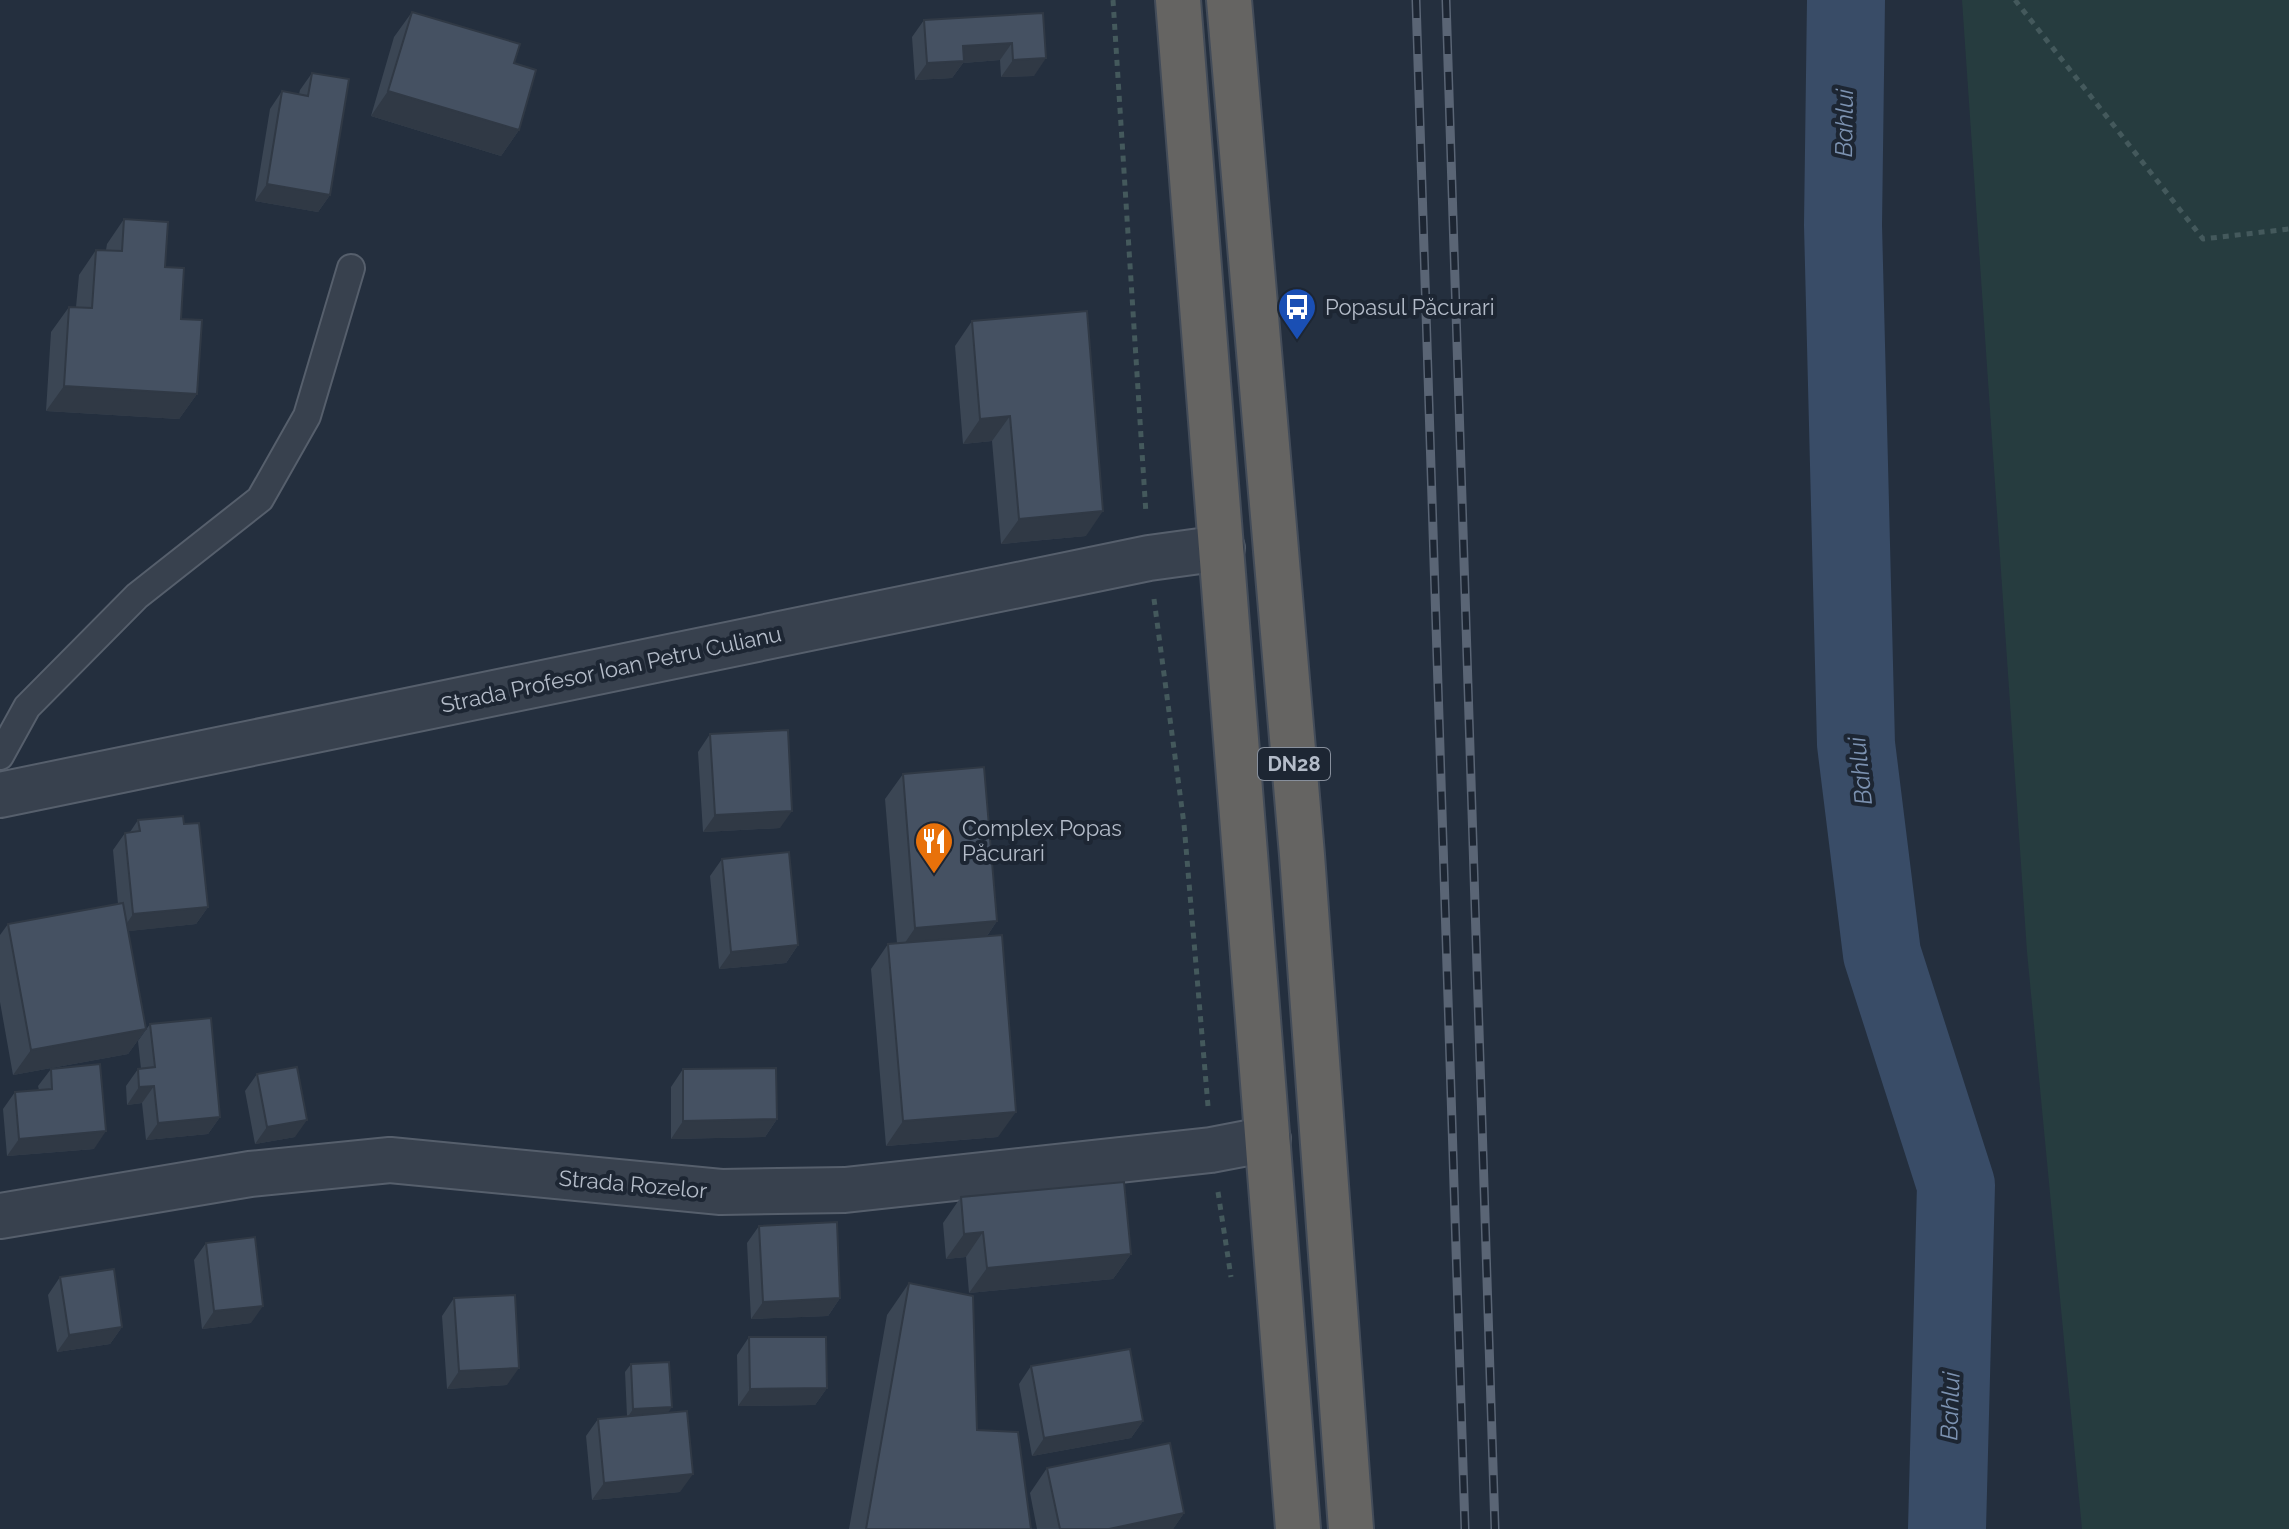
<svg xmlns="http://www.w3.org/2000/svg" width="2289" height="1529" font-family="Raleway,sans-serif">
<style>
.green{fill:#263c3f}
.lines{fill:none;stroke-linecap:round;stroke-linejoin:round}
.river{stroke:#394c67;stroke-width:78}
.service-casing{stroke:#565f6c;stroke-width:30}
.minor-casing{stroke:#565f6c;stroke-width:48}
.trunk-casing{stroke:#434c59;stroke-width:48}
.path{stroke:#44595c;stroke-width:5;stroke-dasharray:6 6;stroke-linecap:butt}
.service{stroke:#38414e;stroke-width:26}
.minor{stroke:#38414e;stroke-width:44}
.trunk{stroke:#656462;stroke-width:44}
.rail-casing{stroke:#5a6575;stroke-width:9}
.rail{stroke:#1d2633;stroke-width:6;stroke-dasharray:18;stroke-linecap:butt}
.wall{fill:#3b4654}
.shaded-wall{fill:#303945}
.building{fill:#455162;stroke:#303945;stroke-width:2}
.labels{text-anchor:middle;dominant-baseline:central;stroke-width:8;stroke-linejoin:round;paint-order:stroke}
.shield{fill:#1d2633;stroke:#878f9c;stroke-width:2}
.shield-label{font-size:20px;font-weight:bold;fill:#b4bcc9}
.poi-label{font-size:22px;fill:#b4bcc9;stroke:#1d2633;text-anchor:start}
.street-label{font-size:22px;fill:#b4bcc9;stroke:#1d2633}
.water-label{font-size:24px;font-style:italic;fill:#7c92b1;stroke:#1d2633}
</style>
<rect width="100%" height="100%" fill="#242f3e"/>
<path class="green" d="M1962 0H2289V1529H2082L2027 952Z"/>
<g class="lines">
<path class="river" d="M1846 0 1843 225 1856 744 1882 954 1956 1185 1947 1529"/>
<g class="service-casing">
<path id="service" d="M0 756 27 707 137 596 260 499 307 416 351 268"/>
</g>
<g class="minor-casing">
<path id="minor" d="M0 795 1149 558 1222 548
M0 1216 250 1174 390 1160 721 1192 845 1190 1211 1150 1268 1139"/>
</g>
<g class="trunk-casing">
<path id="trunk" d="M1178 0 1298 1529
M1229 0 1302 855 1351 1529"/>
</g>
<path class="path" d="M1113 0 1146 514
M2015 0 2203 239 2289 229
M1154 599 1184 824 1208 1106
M1218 1192 1231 1277"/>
<use href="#service" class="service"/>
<use href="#minor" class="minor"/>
<use href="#trunk" class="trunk"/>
<g class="rail-casing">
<path id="rail" d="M1416 0 1465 1529
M1446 0 1495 1529"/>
</g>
<use href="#rail" class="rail"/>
</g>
<path class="wall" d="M412 12 519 130 501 156 371 116 394 37Z
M1043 13 1034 76 1001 77 1000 60 963 63 952 78 915 80 912 37 924 20Z
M312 73 330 195 318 212 255 201 270 109 282 91 299 94 300 90Z
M124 219 165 267 181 319 197 394 179 419 46 411 51 332 69 307H76L79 275 96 250H106L107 244Z
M972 321 1086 536 1001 544 992 441 963 444 955 346Z
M710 734 780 828 703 832 698 752Z
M903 774 997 921 987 936 998 1137 886 1146 871 969 888 944 897 943 885 799Z
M138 820 184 824 208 907 196 924 128 931 146 1029 128 1054 13 1075 0 1002V935L8 924 118 904 113 850 125 833 130 832Z
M722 859 798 945 786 963 719 969 710 876Z
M150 1024 220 1117 208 1134 146 1140 142 1103 127 1105 126 1086 138 1069H141L138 1041Z
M51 1069 94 1149 7 1156 3 1109 15 1092 39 1090 38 1086Z
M683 1069 777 1119 765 1137 671 1139V1087Z
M257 1074 295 1137 255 1144 245 1091Z
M961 1197 1131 1254 1113 1279 969 1293 966 1257 946 1259 943 1223Z
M759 1226 840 1298 828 1316 751 1319 747 1243Z
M206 1243 251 1323 202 1329 194 1260Z
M60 1277 122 1327 110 1344 57 1352 48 1295Z
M909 1283 977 1430 1031 1529H849L887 1315Z
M454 1298 507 1385 447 1389 442 1316Z
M749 1337 827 1388 815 1405 738 1406 737 1355Z
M631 1364 668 1413 680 1492 592 1500 586 1436 598 1419 627 1416 625 1372Z
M1031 1366 1143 1421 1131 1438 1032 1456 1019 1384Z
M1047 1468 1184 1513 1173 1529H1037L1030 1493Z"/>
<path class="shaded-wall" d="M1012 43 1000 60 963 63 952 78 915 80 927 63 963 46Z
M1046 58 1034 76 1001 77 1013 60Z
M388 91 519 130 501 156 371 116Z
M267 184 330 195 318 212 255 201Z
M64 386 197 394 179 419 46 411Z
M1010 416 992 441 963 444 980 419Z
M1103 511 1086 536 1001 544 1019 519Z
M792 811 780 828 703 832 715 815Z
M208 907 196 924 121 932 133 914Z
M997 921 980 946 898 953 915 928Z
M798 945 786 963 719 969 731 952Z
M146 1029 128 1054 13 1075 31 1050Z
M154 1086 142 1103 127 1105 139 1087Z
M1016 1112 998 1137 886 1146 903 1121Z
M220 1117 208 1134 146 1140 158 1123Z
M777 1119 765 1137 671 1139 683 1121Z
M307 1120 295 1137 255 1144 267 1127Z
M106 1131 94 1149 7 1156 19 1139Z
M983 1232 966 1257 946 1259 964 1234Z
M1131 1254 1113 1279 969 1293 987 1268Z
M840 1298 828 1316 751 1319 763 1302Z
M263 1306 251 1323 202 1329 214 1311Z
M122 1327 110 1344 57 1352 69 1335Z
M519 1368 507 1385 447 1389 459 1371Z
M827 1388 815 1405 738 1406 750 1389Z
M672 1407 666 1416 627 1418 633 1409Z
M1143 1421 1131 1438 1032 1456 1044 1438Z
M693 1474 680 1492 592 1500 604 1483Z
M1184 1513 1173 1529H1109Z"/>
<path class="building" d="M412 12 520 44 514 63 536 70 519 130 388 91Z
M1043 13 1046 58 1013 60 1012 43 963 46 964 61 927 63 924 20Z
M312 73 349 79 330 195 267 184 282 91 308 96Z
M124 219 168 222 165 267 184 268 181 319 202 320 197 394 64 386 69 307 92 308 96 250 122 251Z
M1087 311 1103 511 1019 519 1010 416 980 419 972 321Z
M788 730 792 811 715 815 710 734Z
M984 767 997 921 915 928 903 774Z
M183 816 184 824 199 823 208 907 133 914 125 833 140 831 138 820Z
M789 852 798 945 731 952 722 859Z
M123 903 146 1029 31 1050 8 924Z
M1002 935 1016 1112 903 1121 888 944Z
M211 1018 220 1117 158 1123 154 1086 139 1087 138 1069 155 1067 150 1024Z
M100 1064 106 1131 19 1139 15 1092 52 1089 51 1069Z
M297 1067 307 1120 267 1127 257 1074Z
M776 1068 777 1119 683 1121V1069Z
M1124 1182 1131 1254 987 1268 983 1232 964 1234 961 1197Z
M837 1222 840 1298 763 1302 759 1226Z
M255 1237 263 1306 214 1311 206 1243Z
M114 1269 122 1327 69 1335 60 1277Z
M909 1283 973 1296 977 1430 1018 1432 1031 1529H866Z
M515 1295 519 1368 459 1371 454 1298Z
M749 1337H826L827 1388 750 1389Z
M1130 1349 1143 1421 1044 1438 1031 1366Z
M669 1362 672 1407 633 1409 631 1364Z
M687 1411 693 1474 604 1483 598 1419Z
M1170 1443 1184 1513 1109 1529H1060L1047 1468Z"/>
<defs>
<g id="bus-pin" transform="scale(2)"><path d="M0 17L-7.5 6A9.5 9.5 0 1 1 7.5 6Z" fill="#1a4fb4" stroke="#1d2633"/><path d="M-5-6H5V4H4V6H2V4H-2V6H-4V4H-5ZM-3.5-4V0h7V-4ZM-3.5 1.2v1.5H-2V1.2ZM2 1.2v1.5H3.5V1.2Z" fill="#fff"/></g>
<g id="restaurant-pin" transform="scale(2)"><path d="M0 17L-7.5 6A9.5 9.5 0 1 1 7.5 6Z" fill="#e8710a" stroke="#1d2633"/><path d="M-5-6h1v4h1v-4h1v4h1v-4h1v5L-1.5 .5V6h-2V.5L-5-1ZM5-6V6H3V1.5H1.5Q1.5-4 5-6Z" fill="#fff"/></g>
</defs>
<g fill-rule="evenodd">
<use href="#bus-pin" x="1297" y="307"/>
<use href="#restaurant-pin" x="934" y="841"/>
</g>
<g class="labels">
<rect class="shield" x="1258" y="748" width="72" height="32" rx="6"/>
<g class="shield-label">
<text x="1294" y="764">DN28</text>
</g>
<g class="poi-label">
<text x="1325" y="307">Popasul Păcurari</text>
<text x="962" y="828">Complex Popas<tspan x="962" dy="25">Păcurari</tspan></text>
</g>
<g class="street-label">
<text transform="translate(611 669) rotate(-12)">Strada Profesor Ioan Petru Culianu</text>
<text transform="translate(633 1184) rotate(5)">Strada Rozelor</text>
</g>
<g class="water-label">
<text transform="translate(1844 123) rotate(-89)">Bahlui</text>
<text transform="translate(1860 771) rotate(-96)">Bahlui</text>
<text transform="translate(1950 1406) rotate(-88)">Bahlui</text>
</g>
</g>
</svg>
